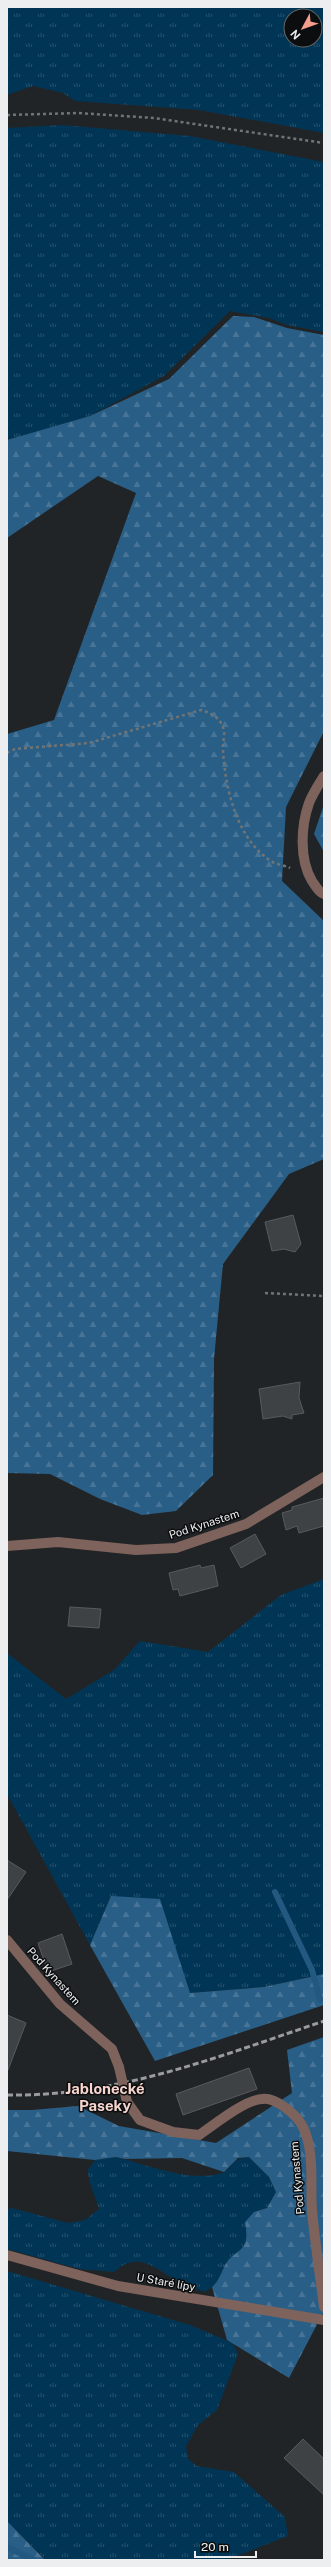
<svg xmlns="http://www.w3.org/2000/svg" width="331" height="2567" font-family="'Public Sans',sans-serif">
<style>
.grass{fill:url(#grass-tufts);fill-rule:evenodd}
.forest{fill:url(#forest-firs)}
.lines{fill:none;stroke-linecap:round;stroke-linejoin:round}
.stream{stroke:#235880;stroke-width:6}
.building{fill:#3f4245;stroke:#575b5e}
.path{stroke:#717475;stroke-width:2.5;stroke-dasharray:3 3;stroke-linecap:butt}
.street{stroke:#7e625c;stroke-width:10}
.rail{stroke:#999b9c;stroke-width:3;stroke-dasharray:6 3;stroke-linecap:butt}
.street-bridge{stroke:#7e625c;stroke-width:10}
.labels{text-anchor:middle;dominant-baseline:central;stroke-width:3;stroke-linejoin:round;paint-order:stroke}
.street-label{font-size:11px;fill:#eceeef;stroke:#0b0d0e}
.district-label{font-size:15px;font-weight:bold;fill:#f7d5ce;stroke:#0b0d0e}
</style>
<defs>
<pattern id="grass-tufts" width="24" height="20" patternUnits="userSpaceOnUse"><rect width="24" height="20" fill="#013555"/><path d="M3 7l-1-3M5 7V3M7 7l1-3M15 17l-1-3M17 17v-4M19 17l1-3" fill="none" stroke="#26536e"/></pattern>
<pattern id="forest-firs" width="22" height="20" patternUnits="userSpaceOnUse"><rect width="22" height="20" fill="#295e86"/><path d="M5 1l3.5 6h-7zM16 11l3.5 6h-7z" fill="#487597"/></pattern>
</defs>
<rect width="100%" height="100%" fill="#212426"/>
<path class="grass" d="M7 7H324V133L199 110 75 101 63 93 33 86 7 95ZM291 16H315V40H291Z
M62 125 190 136 324 162V332L287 325 269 318 230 311 164 376 90 416 21 437 7 439V128Z
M324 1579V1974L264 1987 190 1993 111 1896 90 1945 7 1794V1653L66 1699 114 1670 140 1641 208 1652 281 1595Z
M116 2157C148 2165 190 2183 222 2173 233 2170 229 2159 249 2157L269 2177 276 2192 267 2208 254 2212 243 2250 226 2263 217 2283 205 2292C197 2289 189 2287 182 2283 158 2272 140 2248 114 2272L79 2269 7 2249V2210L12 2208 68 2223 85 2220 99 2209C95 2194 88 2184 88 2169L95 2160Z
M7 2271 190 2325 233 2343 238 2354 217 2410 198 2425 186 2446 188 2459 197 2466 234 2472 285 2517 288 2536 226 2560 45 2559 7 2521Z"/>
<path class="forest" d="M233 316 254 317 287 328 324 335V731L286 807 282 881 324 921V1159L289 1174 223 1264 214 1359 213 1475 176 1511 142 1515 100 1499 50 1474 7 1473V734L54 720 136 493 98 476 7 538V440L90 416 169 379Z
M324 804V852L314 834Z
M111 1896 160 1899 190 1993 264 1987 324 1974V2005L155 2061 90 1945Z
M324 2037V2311L289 2378 227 2340 212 2287C219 2281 221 2273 225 2265 236 2247 251 2254 245 2222L254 2212 267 2208 276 2192 269 2177 249 2157 238 2158 224 2172 182 2158 125 2159 116 2157 95 2160 7 2151V2110H32L78 2106 119 2126 216 2143 292 2093 287 2050Z
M7 2521 44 2559 46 2560H7Z"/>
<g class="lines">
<path class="stream" d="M275 1892 312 1970 320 2000
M7 2547 34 2560"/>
</g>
<path class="building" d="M293 1215 301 1244 295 1252 284 1249 272 1251 265 1222Z
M300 1382 299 1398 304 1413 292 1415V1419L283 1416 263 1419 259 1389Z
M324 1498V1526L299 1533 297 1526 286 1530 282 1513 292 1510V1507Z
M255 1534 266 1554 241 1568 230 1548Z
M200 1565 201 1568 214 1565 218 1586 180 1596 178 1589 173 1590 169 1573Z
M70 1607 101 1609 99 1628 68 1626Z
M7 1860 26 1872 7 1900Z
M62 1934 72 1964 48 1972 38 1943Z
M7 2015 26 2023 8 2070H7Z
M249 2068 257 2089 183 2115 176 2094Z
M303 2439 324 2459V2495L284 2458Z"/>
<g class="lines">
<path class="path" d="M7 115 78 113 154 118 324 143
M7 753 15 749 89 743 201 710C212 713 222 719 224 731 225 737 222 744 223 750 225 787 236 836 268 859 273 864 284 865 290 868
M265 1293 324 1296"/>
<path class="street" d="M324 776C319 784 313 793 309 803 301 826 299 859 312 881 316 886 318 892 324 894
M7 1546 58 1542 136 1550 176 1548 246 1524 324 1477
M7 1940 60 2004 112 2049 119 2067
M127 2102 140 2120 173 2132 199 2135C214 2125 244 2100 262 2099 276 2097 297 2115 303 2127 315 2151 310 2185 312 2211 315 2243 320 2275 324 2307
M7 2255 118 2286 324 2320"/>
<path class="rail" d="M7 2095C118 2097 220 2056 324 2021"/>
<path class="street-bridge" d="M119 2067 127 2102"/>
</g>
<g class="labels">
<g class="street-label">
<text transform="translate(204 1524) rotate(-18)">Pod Kynastem</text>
<text transform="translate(54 1976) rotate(48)">Pod Kynastem</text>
<text transform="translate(297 2178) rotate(-95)">Pod Kynastem</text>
<text transform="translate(166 2282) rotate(10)">U Staré lípy</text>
</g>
<g class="district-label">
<text x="105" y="2088">Jablonecké<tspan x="105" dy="17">Paseky</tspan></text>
</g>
</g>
<rect width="331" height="2567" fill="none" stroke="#eceeef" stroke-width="16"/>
<g transform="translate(303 28) rotate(229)"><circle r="19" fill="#0b0d0e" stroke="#656768"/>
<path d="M0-3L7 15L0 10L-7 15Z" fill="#f49d8d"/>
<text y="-6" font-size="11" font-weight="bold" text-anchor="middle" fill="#eceeef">N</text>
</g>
<path d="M195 2551v6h61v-6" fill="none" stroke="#eceeef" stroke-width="2"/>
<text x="201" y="2551" font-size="12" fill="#eceeef" stroke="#0b0d0e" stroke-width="3" paint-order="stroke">20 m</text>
</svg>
